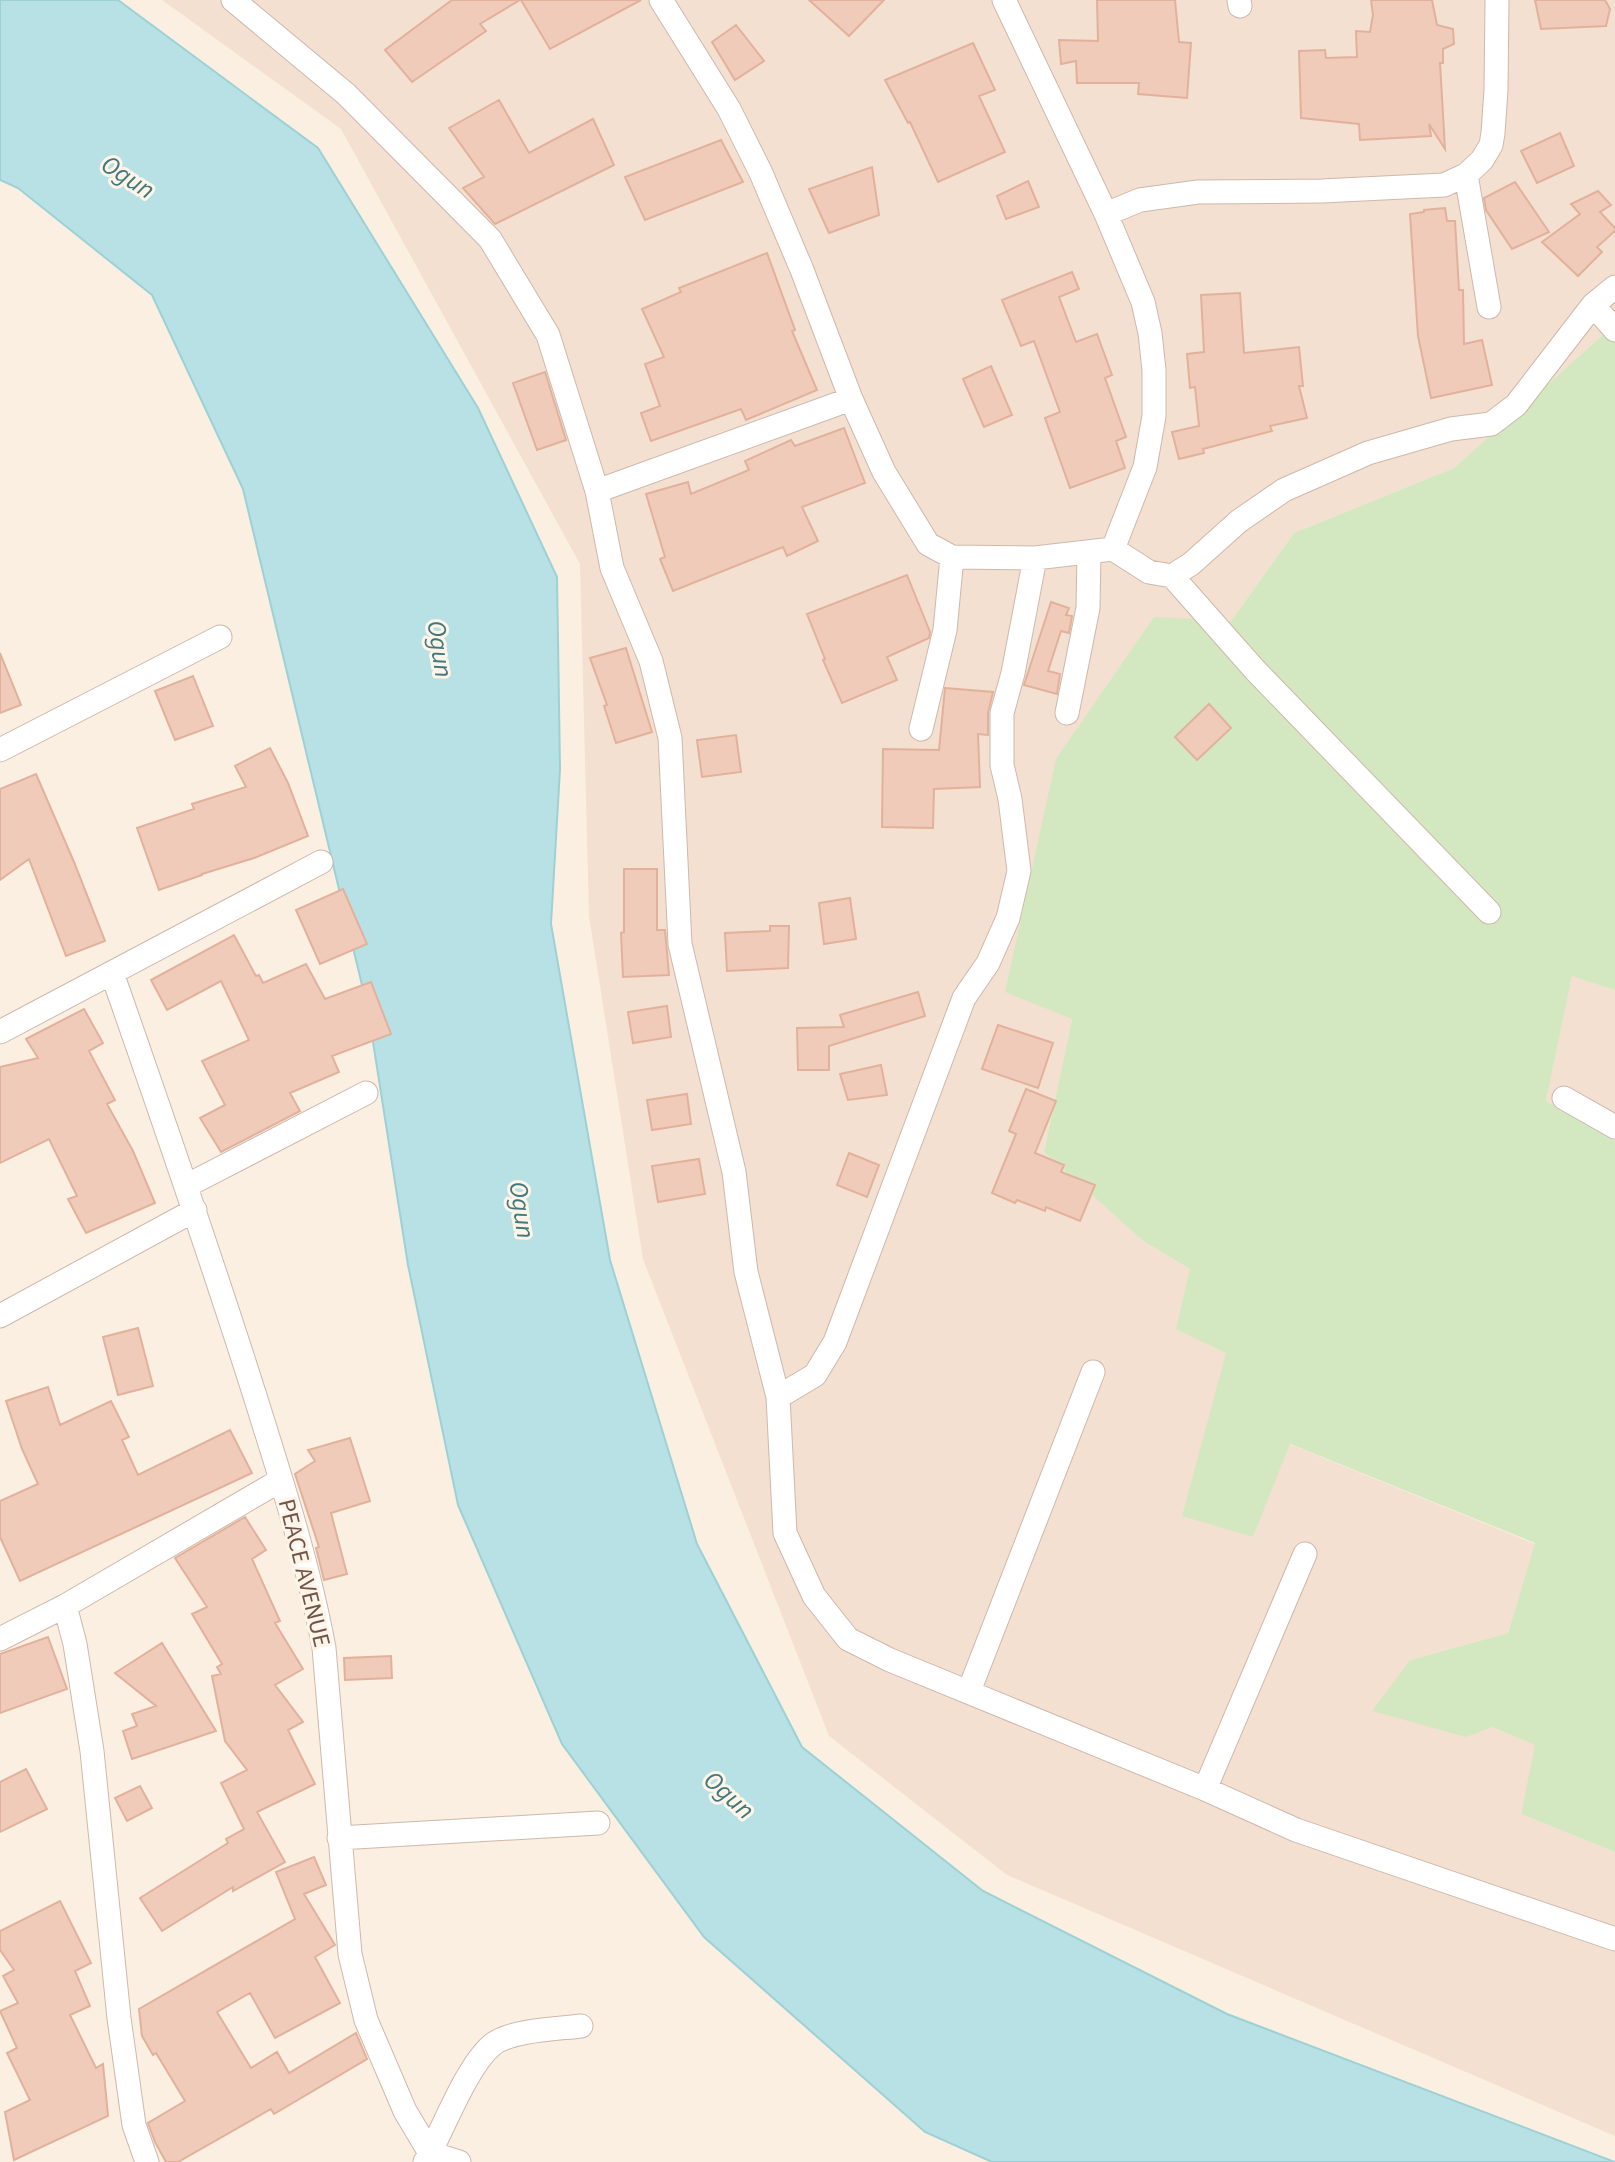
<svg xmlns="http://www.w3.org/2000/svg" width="1615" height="2162" font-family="'Source Sans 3',sans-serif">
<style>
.residential{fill:#f3e0d0}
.green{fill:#d3e8c1}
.water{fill:#b7e1e4;stroke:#9dd1d5;stroke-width:2}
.building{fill:#f0cbba;stroke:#e2b19b;stroke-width:2}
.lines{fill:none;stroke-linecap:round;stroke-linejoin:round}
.minor-casing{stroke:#ceb8ac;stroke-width:25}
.minor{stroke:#fff;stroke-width:23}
.labels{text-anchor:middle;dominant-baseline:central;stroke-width:6;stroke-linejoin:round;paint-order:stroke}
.street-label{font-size:24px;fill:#715449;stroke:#fef4e7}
.water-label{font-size:26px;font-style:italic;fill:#41787e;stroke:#fef4e7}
</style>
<rect width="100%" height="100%" fill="#fbefe1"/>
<path class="residential" d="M162 0H1615V324L1454 468 1294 533 1231 621 1072 1019 1044 1152 1143 1241 1190 1269 1227 1353 1253 1537 1289 1444 1535 1544 1508 1633 1410 1660 1492 1727 1536 1745 1521 1814 1615 1852V2136L1007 1875 829 1736 643 1259 589 916 580 564 341 129Z
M1572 975 1615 990V1140L1546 1101Z"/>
<path class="green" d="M1615 324V990L1572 976 1546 1101 1615 1140V1852L1521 1814 1535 1745 1492 1727 1466 1737 1372 1711 1410 1660 1508 1633 1535 1543 1290 1444 1253 1537 1182 1516 1226 1353 1176 1329 1190 1269 1143 1241 1044 1152 1072 1019 1005 992 1056 759 1154 617 1231 621 1294 533 1454 468Z"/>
<path class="water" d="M0 0H118L318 148 478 408 557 577 560 769 551 924 610 1260 697 1544 802 1747 983 1891 1227 2014 1615 2162H992L925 2132 704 1937 562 1744 458 1505 408 1265 368 1010 243 489 152 295 18 188 0 180Z"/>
<path class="building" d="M452 0H520L480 24 486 31 412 82 385 50Z
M521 0H641L550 49Z
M809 0H884L849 36Z
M1097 0H1175L1179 42 1191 43 1187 98 1138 94 1139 83H1077L1076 61 1061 64 1059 40 1098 41Z
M1371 0H1432L1437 25 1453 29 1454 44 1443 49V63H1440L1445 149 1429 124 1431 136 1360 140 1359 124 1301 118 1299 51 1325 50 1326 58 1357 57 1356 31 1370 32 1373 15Z
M1535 0H1605L1610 9 1606 26 1541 29Z
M736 25 764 61 735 80 712 42Z
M973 43 995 90 979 96 1005 152 938 182 910 122 908 123 885 80Z
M499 100 529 153 593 119 614 165 495 224 463 188 484 177 449 128Z
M1560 133 1574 166 1537 183 1521 151Z
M721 140 743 182 645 220 625 177Z
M872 167 879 215 829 233 809 189Z
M1028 181 1039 207 1006 219 997 196Z
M1515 182 1549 232 1512 249 1486 210 1484 198Z
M1598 191 1611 205 1600 212 1615 228V231L1597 247 1602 252 1578 276 1542 242 1580 214 1571 204Z
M1445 208 1447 221H1455L1459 290H1463L1464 344 1482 340 1492 385 1431 398 1418 336 1410 214 1424 212V210Z
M767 253 795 330 792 331 817 390 746 420 741 409 651 441 641 413 660 406 645 364 664 357 642 309 681 292 679 288Z
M1072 272 1079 289 1059 297 1076 342 1097 334 1112 375 1105 378 1126 437 1116 441 1125 468 1070 488 1045 418 1060 412 1034 341 1021 346 1002 300Z
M1240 293 1244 353 1299 347 1303 386H1299L1307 418 1270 426 1272 431 1203 449 1204 453 1179 459 1172 432 1199 426 1195 387 1190 388 1187 354 1204 352 1201 295Z
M991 366 1012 415 984 427 963 379Z
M545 372 566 440 537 450 513 383Z
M844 428 865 483 802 507 818 541 787 556 783 547 673 591 660 559 665 557 646 494 688 482 691 494 749 470 745 461 791 440 795 446Z
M907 575 930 632 929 638 887 657 897 680 842 703 823 660 825 659 807 614Z
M1051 602 1069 608 1066 615 1072 616 1069 633 1061 631 1048 671 1060 674 1057 694 1024 685Z
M626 648 652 732 616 743 604 706 607 705 590 658Z
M0 653 21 705 0 713Z
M193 676 213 726 175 740 155 691Z
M945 688 993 692 988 713V735L978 734 980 787 934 789 933 828 882 827 883 749 939 750Z
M1209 704 1231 728 1197 760 1175 737Z
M736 735 741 772 702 777 697 740Z
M270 748 288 783 308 836 254 858 202 874V875L159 890 137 828 194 809 192 804 246 787 235 766Z
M36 774 74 862 105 941 66 956 29 859 0 880V789Z
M624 869H657V930H665L669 975 623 977 621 933 624 932Z
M343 889 367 944 320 964 296 910Z
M850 898 856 939 824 944 819 903Z
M770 926H789L788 968 727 971 725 933 770 931Z
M234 935 256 976 259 975 263 983 306 964 325 999 371 982 391 1034 332 1056 339 1072 290 1093 300 1111 221 1152 200 1118 225 1105 202 1061 249 1040 221 981 167 1010 151 980Z
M918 992 925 1016 829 1046V1070H798L797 1028 844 1027 840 1015Z
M667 1006 671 1037 633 1043 628 1012Z
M84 1009 103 1043 89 1051 115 1100 107 1104 133 1151 155 1203 86 1233 68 1199 77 1196 49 1139 0 1163V1067L38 1058 26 1039Z
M998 1025 1053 1043 1038 1088 982 1069Z
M881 1065 887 1095 848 1100 840 1074Z
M1026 1089 1056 1101 1035 1153 1064 1165 1061 1172 1095 1185 1080 1221 1046 1207 1045 1211 1017 1200 1015 1203 992 1193 1016 1134 1009 1131Z
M687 1094 691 1124 652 1130 647 1100Z
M849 1153 879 1165 867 1197 837 1185Z
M699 1159 705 1194 658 1202 652 1166Z
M138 1328 153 1386 118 1395 103 1337Z
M48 1387 60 1425 111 1401 129 1437 122 1440 138 1475 230 1430 252 1473 20 1581 0 1537V1501L38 1484 22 1449 6 1401Z
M350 1438 370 1501 331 1513 347 1574 324 1580 316 1548 319 1547 295 1474 315 1461 308 1450Z
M245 1517 266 1550 252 1559 280 1621 275 1623 303 1669 275 1685 303 1722 288 1730 315 1784 257 1812 285 1862 233 1891V1887L162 1931 140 1898 228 1843 226 1839 244 1829 221 1783 247 1770 225 1741 212 1676 221 1674 217 1667 222 1664 192 1614 207 1607 175 1558Z
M48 1637 67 1689 0 1713V1654Z
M162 1643 216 1731 132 1759 123 1731 137 1726 132 1714 156 1706 115 1673Z
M391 1656 392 1678 345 1680 344 1658Z
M26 1769 47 1809 0 1832V1782Z
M140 1786 152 1808 127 1821 115 1798Z
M314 1857 326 1885 304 1894 335 1945 315 1957 340 2003 275 2038 250 1993 217 2012 251 2068 277 2052 289 2073 356 2033 367 2059 274 2114 271 2109 178 2162H166L155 2142 148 2123 185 2101 156 2053 153 2055 142 2036 139 2009 295 1919 276 1872Z
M60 1901 91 1963 75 1971 90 2006 70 2015 96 2068 103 2064 108 2116 14 2160 5 2112 30 2100 7 2053 17 2048 0 2011 18 2003 3 1976 14 1970 0 1950V1931Z"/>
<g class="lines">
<g class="minor-casing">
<path id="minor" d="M233 0 346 94 490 239 548 335 597 491 612 568 651 661 670 738 680 944 734 1172 746 1272 778 1397 785 1533 814 1596 848 1639 890 1660 1205 1789 1296 1830 1615 1939
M661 0 729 109 761 173 802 270 851 399 884 472 928 544 952 557 1035 558 1113 549 1145 467 1154 416V370L1150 333 1143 302 1106 214 1004 0
M1239 0 1240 6
M1466 175 1489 307
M1106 214 1140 200 1198 192 1322 191 1444 185 1466 175 1482 160 1491 145 1493 133 1496 90 1497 0
M1593 305 1615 330
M597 491 851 399
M1113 549 1149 572 1172 576 1191 564 1239 521 1284 490 1368 453 1451 429 1491 424 1516 405 1593 305 1615 287
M1172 576 1255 670 1489 912
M1067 713 1088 608 1089 552
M921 729 945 630 952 557
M0 750 220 637
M112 973C161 1113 210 1254 255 1396 281 1479 308 1562 324 1648L350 1954 366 2020 405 2111 430 2153 459 2162
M0 1032 321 862
M1564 1098 1615 1127
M186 1186 366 1093
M0 1316 195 1210
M778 1397 815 1375 835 1342 964 998 988 963 1008 918 1019 871 1010 799 1002 765V713L1013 673 1035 558
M65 1606 75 1644 92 1751 119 2018 134 2125 147 2162
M0 1639 65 1606 281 1480
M969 1691 1093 1372
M1205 1789 1305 1554
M339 1838 598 1823
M425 2162C443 2130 466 2067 492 2045 510 2030 557 2029 581 2026"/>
</g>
<use href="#minor" class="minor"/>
</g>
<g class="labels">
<g class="street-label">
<text transform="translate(304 1573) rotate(76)">PEACE AVENUE</text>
</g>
<g class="water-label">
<text transform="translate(128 177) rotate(33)">Ogun</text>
<text transform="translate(440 649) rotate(82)">Ogun</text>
<text transform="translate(522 1210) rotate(82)">Ogun</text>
<text transform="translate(729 1795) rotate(42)">Ogun</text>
</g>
</g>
</svg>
